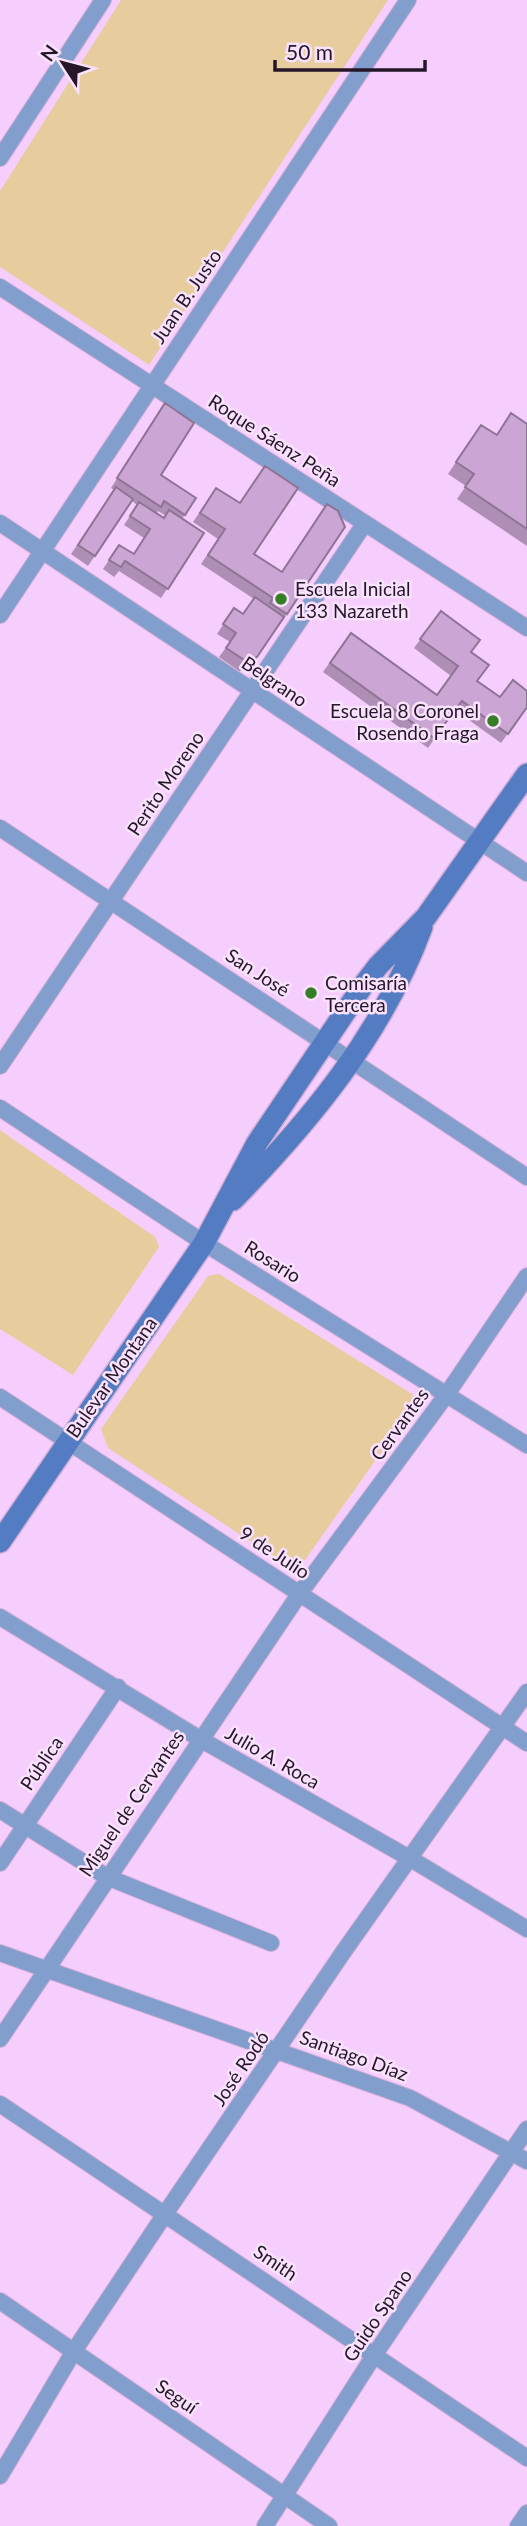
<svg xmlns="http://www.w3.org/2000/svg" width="527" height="2526" font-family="Lato,sans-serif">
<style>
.green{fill:#e7cc9d}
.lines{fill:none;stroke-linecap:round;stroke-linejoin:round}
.minor-casing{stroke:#d0add7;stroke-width:18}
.secondary-casing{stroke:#d0add7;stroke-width:24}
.minor{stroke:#819ecd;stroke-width:16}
.secondary{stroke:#537cc2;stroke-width:21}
.wall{fill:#af8eb5;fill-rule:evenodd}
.shaded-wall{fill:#8e7494}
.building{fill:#cba5d3;stroke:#8e7494;stroke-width:2}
.poi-dot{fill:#357e25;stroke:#fae2ff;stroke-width:2.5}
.labels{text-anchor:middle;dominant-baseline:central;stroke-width:5;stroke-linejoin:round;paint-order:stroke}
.street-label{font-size:19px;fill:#251728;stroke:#fae2ff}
.poi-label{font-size:19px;fill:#251728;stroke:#fae2ff;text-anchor:start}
</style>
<rect width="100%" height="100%" fill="#f6cefe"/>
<path class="green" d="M121 0H388L149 365 0 267V191Z
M0 1130 155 1237 159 1247 73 1375 0 1329Z
M219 1274 412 1394 416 1403 300 1567 288 1566 108 1448 101 1429 208 1276Z"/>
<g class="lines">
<g class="minor-casing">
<path id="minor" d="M0 158 103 0
M0 287 527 628
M0 523 527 873
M0 615 408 0
M0 828 527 1177
M0 1066 365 523
M0 1108 204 1243 527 1445
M0 1397 527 1743
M0 1617 200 1739 411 1859 527 1929
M0 1810 107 1877 271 1943
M0 1863 118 1687
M0 1953 410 2098 527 2161
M0 2039 300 1593 447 1394 527 1276
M0 2104 527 2458
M0 2301 329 2526
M0 2476 74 2351 165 2214 344 1951 527 1692
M265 2526 375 2354 527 2129
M518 2526 527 2513"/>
</g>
<g class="secondary-casing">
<path id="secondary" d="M233 1200C311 1120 383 1033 422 927
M0 1542 204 1243 257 1143 362 987 378 966 426 917 527 774"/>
</g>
<use href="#minor" class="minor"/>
<use href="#secondary" class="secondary"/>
</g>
<path class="wall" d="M159 413 161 475 196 498 182 519 204 533 161 598 119 571 114 577 103 569 119 545 133 554 144 538 124 525 137 505 132 501 88 566 71 554 114 490 111 488ZM158 511 166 516 164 518 157 513Z
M527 424V546L457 499 466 486 448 474 481 425 496 435Z
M216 488 287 614 251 666 239 671 219 657 230 642 217 634 234 608 243 614 254 599 201 564 218 539 193 522Z
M441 611 471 652 478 681 500 697 527 707 501 743 455 710 428 748 323 672 351 633 437 695 451 676 414 648Z"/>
<path class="shaded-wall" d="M257 657 251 666 239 671 246 661Z"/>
<path class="building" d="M165 403 194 423 161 475 196 498 185 515 164 501 161 507 117 478Z
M511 413 527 424V529L465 487 474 474 456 462 481 425 497 435Z
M265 466 298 488 254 554 282 572 327 504 338 511 345 527 287 614 270 603 273 598 208 555 225 529 200 513 216 488 240 503Z
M116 487 133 499 95 556 78 545Z
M139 502 164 518 169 510 204 533 168 589 125 561 121 567 109 560 119 545 134 554 150 529 130 516Z
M255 597 284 617 257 657 246 661 226 648 236 633 223 624 234 608 243 614Z
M441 611 480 640 471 652 489 665 477 681 500 697 513 680 527 691V707L508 734 462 701 434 738 330 663 351 633 437 695 458 666 420 639Z"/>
<g class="poi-dot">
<circle cx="281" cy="599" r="7"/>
<circle cx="493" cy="721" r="7"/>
<circle cx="311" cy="993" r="7"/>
</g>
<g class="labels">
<g class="street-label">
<text transform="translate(186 296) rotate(-56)">Juan B. Justo</text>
<text transform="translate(275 440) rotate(33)">Roque Sáenz Peña</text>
<text transform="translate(275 681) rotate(34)">Belgrano</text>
<text transform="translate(165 783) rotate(-56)">Perito Moreno</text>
<text transform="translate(258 972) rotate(33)">San José</text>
<text transform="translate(273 1261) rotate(32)">Rosario</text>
<text transform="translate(111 1377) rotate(-55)">Bulevar Montana</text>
<text transform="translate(399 1424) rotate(-54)">Cervantes</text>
<text transform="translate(275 1552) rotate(33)">9 de Julio</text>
<text transform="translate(273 1757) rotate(30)">Julio A. Roca</text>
<text transform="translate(41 1763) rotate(-56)">Pública</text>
<text transform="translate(131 1803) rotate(-56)">Miguel de Cervantes</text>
<text transform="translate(354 2055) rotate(20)">Santiago Díaz</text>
<text transform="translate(240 2068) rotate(-56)">José Rodó</text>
<text transform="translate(276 2262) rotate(34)">Smith</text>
<text transform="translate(377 2315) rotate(-56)">Guido Spano</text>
<text transform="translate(177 2396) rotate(34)">Seguí</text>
</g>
<g class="poi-label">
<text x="295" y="588">Escuela Inicial<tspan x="295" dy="22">133 Nazareth</tspan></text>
<text x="479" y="710" text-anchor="end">Escuela 8 Coronel<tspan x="479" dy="22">Rosendo Fraga</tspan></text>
<text x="325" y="982">Comisaría<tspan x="325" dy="22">Tercera</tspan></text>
</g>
</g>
<g transform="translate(63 63) rotate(306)" stroke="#fae2ff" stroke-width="5" paint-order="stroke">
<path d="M0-5L12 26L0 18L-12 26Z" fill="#251728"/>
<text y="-10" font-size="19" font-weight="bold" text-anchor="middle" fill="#251728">N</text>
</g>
<path d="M275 60v10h150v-10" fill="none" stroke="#251728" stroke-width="3.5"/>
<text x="286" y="60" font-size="21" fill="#251728" stroke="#fae2ff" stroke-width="5" paint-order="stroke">50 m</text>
</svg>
